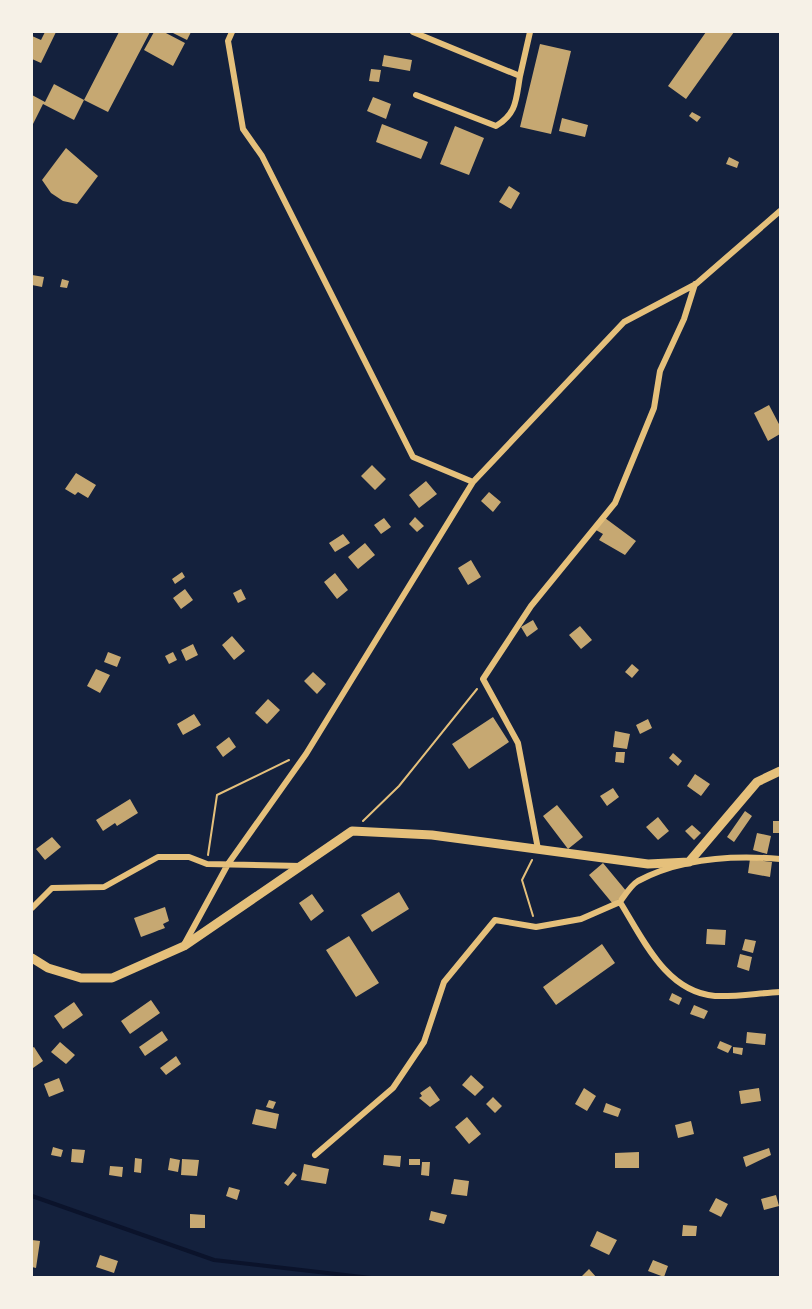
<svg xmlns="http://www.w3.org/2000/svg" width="812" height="1309" font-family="Roboto,sans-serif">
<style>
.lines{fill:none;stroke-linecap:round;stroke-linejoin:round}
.stream{stroke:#0b132b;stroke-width:4}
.building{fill:#c6a872}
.path{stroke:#e5c07b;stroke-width:2}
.minor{stroke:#e5c07b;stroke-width:6}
.tertiary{stroke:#e5c07b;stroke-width:9}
</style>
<rect width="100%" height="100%" fill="#14213d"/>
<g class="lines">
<path class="stream" d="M32 1196 214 1260 371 1278"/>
</g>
<path class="building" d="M45 32H56L41 63 32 59V36L41 40Z
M119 32H150L108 112 84 100Z
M154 32H164L185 43 173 66 144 50Z
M171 32H191L187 40Z
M706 32H734L686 99 668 86Z
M540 44 571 51 551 134 520 127Z
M384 55 412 60 410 71 382 66Z
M371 69 381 70 379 82 369 81Z
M54 84 84 100 74 120 43 104 32 126V95L45 102Z
M373 97 391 104 386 119 367 111Z
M692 112 701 117 697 122 689 116Z
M562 118 588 125 585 137 559 131Z
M382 124 428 142 421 159 376 142Z
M455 126 484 138 469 175 440 164Z
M66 148 98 176 77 204 63 201 51 193 42 180Z
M729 157 739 162 737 168 726 164Z
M509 186 520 193 511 209 499 202Z
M32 275 44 277 42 287 32 285Z
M62 279 69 281 67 288 60 287Z
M769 405 780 426V434L768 441 754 413Z
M372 465 386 479 375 490 361 476Z
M76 473 96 485 88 498 78 492 75 495 65 489Z
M426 481 437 494 419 508 409 495Z
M489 492 501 502 493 512 481 501Z
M415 517 424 526 417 532 409 524Z
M384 518 391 527 381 534 374 525Z
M605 518 636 541 625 555 599 540 603 534 596 530Z
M343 534 350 543 335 552 329 543Z
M365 543 375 555 358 569 348 557Z
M471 560 481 577 468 585 458 568Z
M182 572 185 577 175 584 172 579Z
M335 573 348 590 337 599 324 582Z
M185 589 193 600 181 609 173 598Z
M241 589 246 599 238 603 233 593Z
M533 620 538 629 527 637 521 627Z
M580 626 592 640 581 649 569 635Z
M232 636 245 651 234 660 222 645Z
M193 644 198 655 186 661 181 650Z
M108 652 121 657 117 667 104 662Z
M173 652 177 660 169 664 165 656Z
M632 664 639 670 632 678 625 672Z
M96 669 110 675 100 693 87 686Z
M313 672 326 684 317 694 304 681Z
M268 699 280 710 267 724 255 713Z
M194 714 201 725 183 735 177 724Z
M493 717 509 742 469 769 452 744Z
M648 719 652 728 640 734 636 725Z
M615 731 630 734 627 749 613 747Z
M229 737 236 747 223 757 216 747Z
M616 752H625L624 763 615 762Z
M673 753 682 761 678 766 669 758Z
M695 774 710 784 701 796 687 786Z
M613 788 619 797 607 806 600 796Z
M130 799 138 813 117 826 115 823 103 831 96 820Z
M557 805 583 837 568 849 543 816Z
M745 811 752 816 734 842 727 837Z
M658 817 669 831 658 840 646 827Z
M773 821H780V833H773Z
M692 825 701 833 694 840 685 831Z
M757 833 771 836 767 854 753 850Z
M52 837 61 847 45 860 36 849Z
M750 859 772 862 770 877 748 873Z
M603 863 627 892 613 904 589 875Z
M399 892 409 909 372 932 361 915Z
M312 894 324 911 311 921 299 903Z
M165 907 169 921 163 924 165 928 141 937 134 918Z
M707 929 726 930 725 945 706 944Z
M349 936 379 983 356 997 326 950Z
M745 939 756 941 753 953 742 950Z
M602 944 615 963 556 1005 543 987Z
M740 954 752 957 749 971 737 967Z
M672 993 682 998 679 1005 669 1000Z
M151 1000 160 1013 130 1034 121 1021Z
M74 1002 83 1015 63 1029 54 1016Z
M694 1005 708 1011 704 1019 690 1014Z
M162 1031 168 1040 145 1056 139 1047Z
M747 1032 766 1034 765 1045 746 1043Z
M720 1041 732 1046 728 1053 717 1048Z
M60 1042 75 1055 66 1064 51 1052Z
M34 1047 43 1061 33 1068 32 1048Z
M733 1047 743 1048 742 1055 733 1053Z
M176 1056 181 1064 166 1075 160 1068Z
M471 1075 484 1087 475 1096 462 1085Z
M59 1078 64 1091 49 1097 44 1084Z
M430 1086 440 1100 430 1107 419 1098 422 1096 420 1093Z
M584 1088 596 1096 587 1111 575 1104Z
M759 1088 761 1101 741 1104 739 1091Z
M493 1097 502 1106 495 1113 486 1104Z
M269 1100 276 1102 273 1109 266 1107Z
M606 1103 621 1109 618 1117 603 1112Z
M256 1109 279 1114 276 1129 252 1124Z
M467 1117 481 1134 469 1144 455 1127Z
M691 1121 694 1134 678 1138 675 1125Z
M53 1147 63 1150 61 1157 51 1155Z
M769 1148 771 1155 746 1167 743 1157Z
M72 1149 85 1150 83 1163 71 1162Z
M639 1152V1168H615V1153Z
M384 1155 401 1156 400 1167 383 1165Z
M135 1158 142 1159 141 1173 134 1172Z
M170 1158 180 1160 178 1172 168 1170Z
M182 1159 199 1160 197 1176 181 1175Z
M409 1159H420V1165H409Z
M422 1162H430L429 1176 421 1175Z
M304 1164 329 1169 326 1184 301 1180Z
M110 1166 123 1167 122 1177 109 1175Z
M293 1172 297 1175 288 1186 284 1183Z
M454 1179 469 1181 467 1196 451 1194Z
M229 1187 240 1190 237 1200 226 1196Z
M776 1195 779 1206 764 1210 761 1199Z
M716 1198 728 1204 721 1217 709 1211Z
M431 1211 447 1215 444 1224 429 1220Z
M190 1214 205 1215V1228H190Z
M683 1225 697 1226 696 1236H682Z
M597 1231 617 1240 609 1255 590 1246Z
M32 1240 40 1241 36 1268 32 1267Z
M100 1255 118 1261 114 1273 96 1267Z
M653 1260 668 1266 664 1277 648 1271Z
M589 1269 597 1278H580Z"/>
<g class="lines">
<path class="path" d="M363 821 399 786 477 689
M208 855 217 795 289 760
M532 860 522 880 533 916"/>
<path class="minor" d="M232 32 228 41 243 129 262 156 413 457 473 482
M413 32 520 76 530 32
M416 95 496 126C517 114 516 99 520 76
M538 849 518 743 483 679 531 606 615 503 654 408 660 371 684 319 695 284
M780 859C733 855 681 858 638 881 631 885 625 895 620 902 643 939 666 992 715 996 736 997 759 993 780 992
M32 908 52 888 104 887 158 857H189L207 864 301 866
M185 943 228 864 306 754 473 482 624 322 696 284 780 211
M315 1155 393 1088 424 1042 444 982 495 920 536 927 581 919 620 902"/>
<path class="tertiary" d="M32 958 48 968 81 978H112L184 946 352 831 432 835 648 864 689 862 757 782 780 771"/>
</g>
<rect width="812" height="1309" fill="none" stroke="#f6f1e7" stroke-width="66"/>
</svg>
